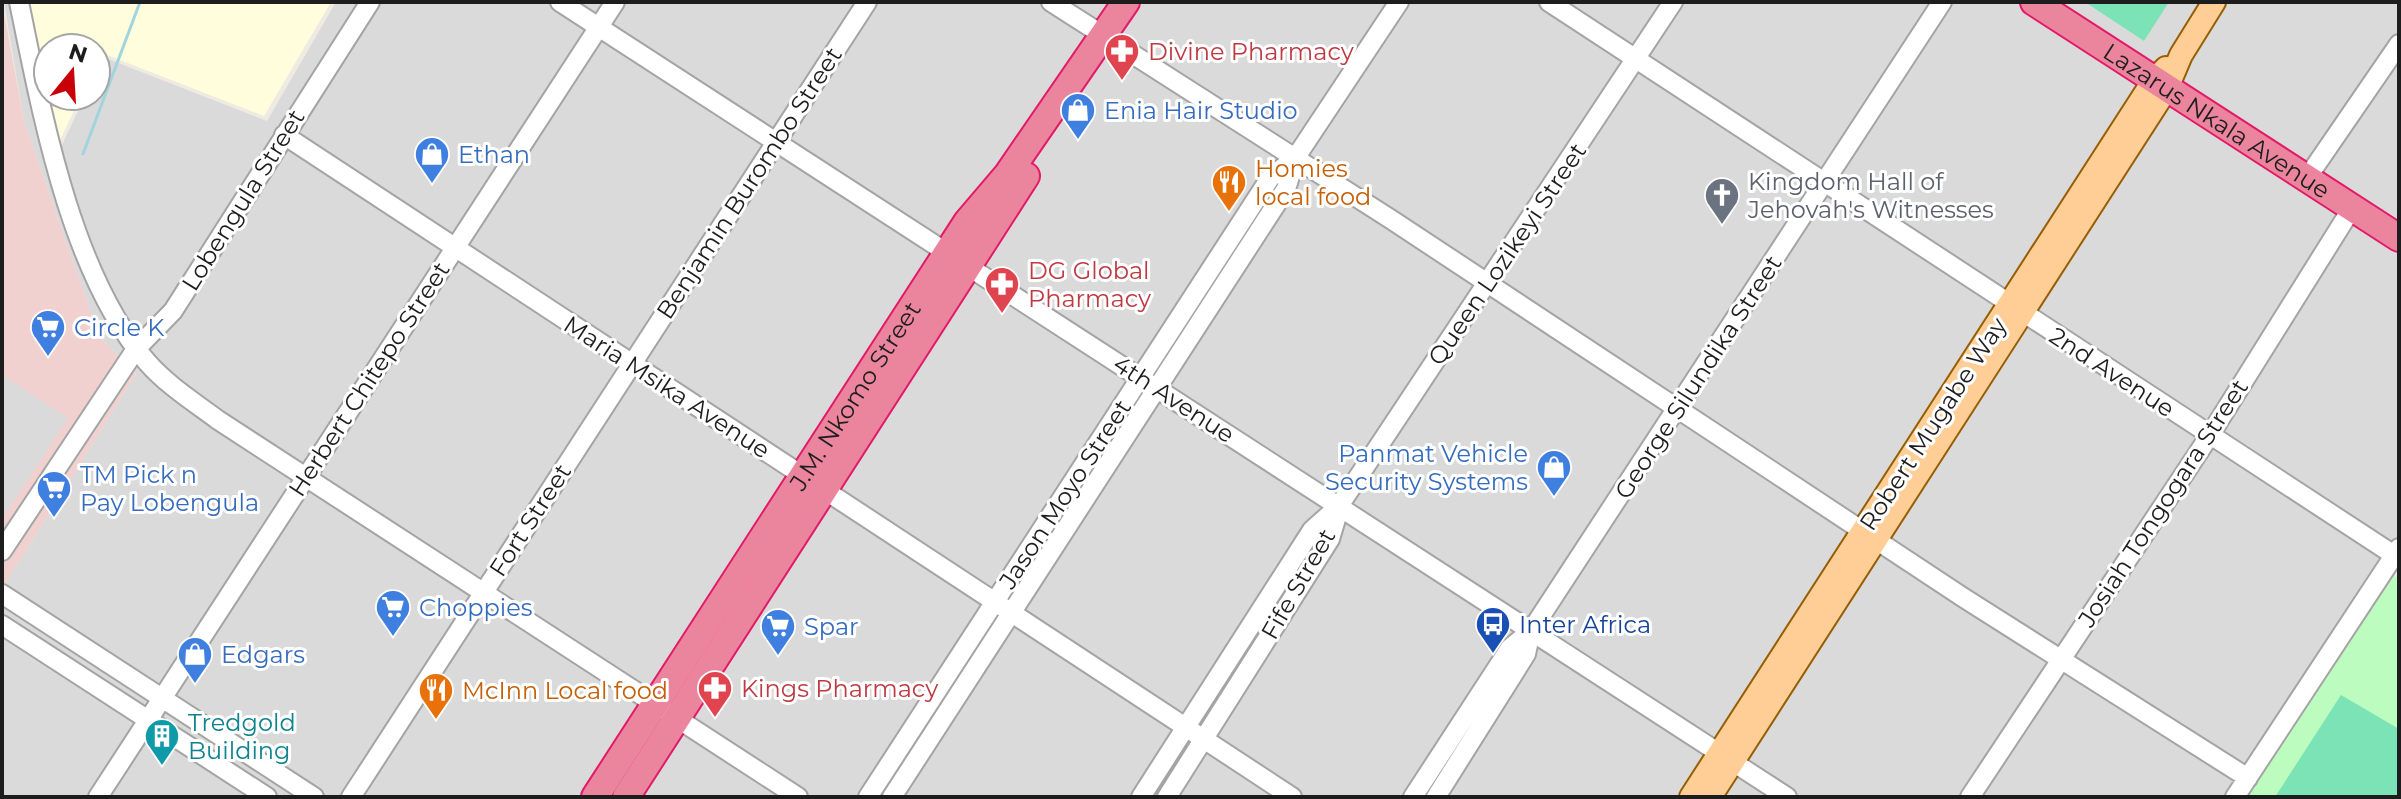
<svg xmlns="http://www.w3.org/2000/svg" width="2401" height="799" font-family="Montserrat,sans-serif">
<style>
.residential{fill:#dbdada}
.commercial{fill:#f1d0d0}
.education{fill:#fffddb}
.park{fill:#bcfcbe}
.pitch{fill:#7be3b6}
.lines{fill:none;stroke-linecap:round;stroke-linejoin:round}
.stream{stroke:#a0d4df;stroke-width:3}
.minor-casing{stroke:#a4a4a4;stroke-width:22}
.major-casing{stroke:#965e00;stroke-width:26}
.highway-casing{stroke:#e21a67;stroke-width:30}
.minor{stroke:#fff;stroke-width:18}
.major{stroke:#ffce97;stroke-width:22}
.highway{stroke:#eb859d;stroke-width:26}
.labels{text-anchor:middle;dominant-baseline:central;stroke-width:6;stroke-linejoin:round;paint-order:stroke}
.health-label{font-size:24px;fill:#be3a42;stroke:#fff;text-anchor:start}
.shop-label{font-size:24px;fill:#366cbe;stroke:#fff;text-anchor:start}
.street-label{font-size:24px;fill:#1d1d1d;stroke:#fff}
.food-label{font-size:24px;fill:#c56008;stroke:#fff;text-anchor:start}
.worship-label{font-size:24px;fill:#5b616d;stroke:#fff;text-anchor:start}
.transit-label{font-size:24px;fill:#164399;stroke:#fff;text-anchor:start}
.culture-label{font-size:24px;fill:#0d838f;stroke:#fff;text-anchor:start}
</style>
<rect width="100%" height="100%" fill="#efeae2"/>
<path class="residential" d="M4 2H12L52 166 85 96H96V72L103 57 267 121 336 2H2399V537L2228 797H2V589L136 374 99 336 24 122Z
M2 375 69 418 2 519Z"/>
<path class="commercial" d="M2 2 24 122 99 336 136 374 2 589V519L68 418 2 375Z"/>
<path class="education" d="M28 2H331L264 116 102 53 96 65V48H48V87Z
M50 96H81L60 140Z"/>
<path class="park" d="M2390 573 2399 579V797H2243Z"/>
<path class="pitch" d="M2085 2H2169L2144 41Z
M2341 695 2399 729V797H2275Z"/>
<g class="lines">
<path class="stream" d="M83 154 140 2"/>
<g class="minor-casing">
<path id="minor" d="M19 2C42 114 71 274 147 362 167 385 194 402 218 420L798 797
M560 2 1787 797
M1051 2 1392 220 1964 598 2248 778
M1549 2 2394 555
M284 135 1292 797
M2307 178 2399 44
M2 551 136 349 173 311 370 2
M2 594 314 797
M2 625 267 797
M98 797 615 2
M351 797 867 2
M868 797 1270 178 1296 157
M892 797 1286 189 1296 157 1399 2
M1141 797 1312 530 1339 506 1673 2
M1167 797 1330 539 1339 509
M1413 797 1510 648 1531 631 1942 2
M1436 797 1526 654 1531 631
M1970 797 2210 435 2352 208
M2235 797 2399 548"/>
</g>
<g class="major-casing">
<path id="major" d="M1691 797 2154 80 2166 68
M1710 797 2167 88 2181 55 2214 2"/>
</g>
<g class="highway-casing">
<g id="highway">
<path id="s1" d="M2034 2 2399 238"/>
<path id="s2" d="M595 797 967 222 1007 175 1126 2"/>
<path d="M626 797 1026 176"/>
</g>
</g>
<use href="#minor" class="minor"/>
<use href="#major" class="major"/>
<use href="#highway" class="highway"/>
</g>
<defs>
<g id="pharmacy-pin" transform="scale(1.8)"><path d="M0 17L-7.5 6A9.5 9.5 0 1 1 7.5 6Z" fill="#e0444e" stroke="#fff"/><path d="M-2-6h4v4h4v4h-4v4h-4v-4h-4v-4h4Z" fill="#fff"/></g>
<g id="shop-pin" transform="scale(1.8)"><path d="M0 17L-7.5 6A9.5 9.5 0 1 1 7.5 6Z" fill="#3f7fe0" stroke="#fff"/><path d="M-5-2.5h2.3a2.7 3.5 0 0 1 5.4 0H5L5.5 6h-11ZM-1.5-2.5h3a1.5 2.3 0 0 0-3 0Z" fill="#fff"/></g>
<g id="restaurant-pin" transform="scale(1.8)"><path d="M0 17L-7.5 6A9.5 9.5 0 1 1 7.5 6Z" fill="#e8710a" stroke="#fff"/><path d="M-5-6h1v4h1v-4h1v4h1v-4h1v5L-1.5 .5V6h-2V.5L-5-1ZM5-6V6H3V1.5H1.5Q1.5-4 5-6Z" fill="#fff"/></g>
<g id="church-pin" transform="scale(1.8)"><path d="M0 17L-7.5 6A9.5 9.5 0 1 1 7.5 6Z" fill="#6b7280" stroke="#fff"/><path d="M-1.2-6h2.4v3.5h3.3v2.4h-3.3V6h-2.4V-.1h-3.3v-2.4h3.3Z" fill="#fff"/></g>
<g id="supermarket-pin" transform="scale(1.8)"><path d="M0 17L-7.5 6A9.5 9.5 0 1 1 7.5 6Z" fill="#3f7fe0" stroke="#fff"/><path d="M-6-5.5h2.5l.6 2H6L4.5 2H-2.5L-4.4-4H-6ZM-1.5 3.2a1.3 1.3 0 1 0 .1 0ZM3 3.2a1.3 1.3 0 1 0 .1 0Z" fill="#fff"/></g>
<g id="bus-pin" transform="scale(1.8)"><path d="M0 17L-7.5 6A9.5 9.5 0 1 1 7.5 6Z" fill="#1a4fb4" stroke="#fff"/><path d="M-5-6H5V4H4V6H2V4H-2V6H-4V4H-5ZM-3.5-4V0h7V-4ZM-3.5 1.2v1.5H-2V1.2ZM2 1.2v1.5H3.5V1.2Z" fill="#fff"/></g>
<g id="building-pin" transform="scale(1.8)"><path d="M0 17L-7.5 6A9.5 9.5 0 1 1 7.5 6Z" fill="#0f9aa8" stroke="#fff"/><path d="M-4-6H4V6H1V3H-1V6H-4ZM-2.5-4.3h1.7v1.8h-1.7ZM.8-4.3h1.7v1.8H.8ZM-2.5-1h1.7V.8h-1.7ZM.8-1h1.7V.8H.8Z" fill="#fff"/></g>
</defs>
<g fill-rule="evenodd">
<use href="#pharmacy-pin" x="1122" y="51"/>
<use href="#shop-pin" x="1078" y="110"/>
<use href="#shop-pin" x="432" y="154"/>
<use href="#restaurant-pin" x="1229" y="182"/>
<use href="#church-pin" x="1722" y="195"/>
<use href="#pharmacy-pin" x="1002" y="284"/>
<use href="#supermarket-pin" x="48" y="327"/>
<use href="#shop-pin" x="1554" y="467"/>
<use href="#supermarket-pin" x="54" y="488"/>
<use href="#supermarket-pin" x="393" y="607"/>
<use href="#bus-pin" x="1493" y="624"/>
<use href="#supermarket-pin" x="778" y="626"/>
<use href="#shop-pin" x="195" y="654"/>
<use href="#pharmacy-pin" x="715" y="688"/>
<use href="#restaurant-pin" x="436" y="690"/>
<use href="#building-pin" x="162" y="736"/>
</g>
<g class="labels">
<g class="health-label">
<text x="1148" y="51">Divine Pharmacy</text>
<text x="1028" y="270">DG Global<tspan x="1028" dy="28">Pharmacy</tspan></text>
<text x="741" y="688">Kings Pharmacy</text>
</g>
<g class="shop-label">
<text x="1104" y="110">Enia Hair Studio</text>
<text x="458" y="154">Ethan</text>
<text x="74" y="327">Circle K</text>
<text x="1528" y="453" text-anchor="end">Panmat Vehicle<tspan x="1528" dy="28">Security Systems</tspan></text>
<text x="80" y="474">TM Pick n<tspan x="80" dy="28">Pay Lobengula</tspan></text>
<text x="419" y="607">Choppies</text>
<text x="804" y="626">Spar</text>
<text x="221" y="654">Edgars</text>
</g>
<g class="street-label">
<text stroke="none"><textPath href="#s1" startOffset="218">Lazarus Nkala Avenue</textPath></text>
<text transform="translate(749 183) rotate(-57)">Benjamin Burombo Street</text>
<text transform="translate(243 200) rotate(-58)">Lobengula Street</text>
<text transform="translate(1507 254) rotate(-56)">Queen Lozikeyi Street</text>
<text transform="translate(2112 372) rotate(33)">2nd Avenue</text>
<text transform="translate(1698 377) rotate(-57)">George Silundika Street</text>
<text transform="translate(369 379) rotate(-57)">Herbert Chitepo Street</text>
<text transform="translate(667 387) rotate(33)">Maria Msika Avenue</text>
<text stroke="none"><textPath href="#s2" startOffset="478">J.M. Nkomo Street</textPath></text>
<text transform="translate(1174 399) rotate(33)">4th Avenue</text>
<text transform="translate(1933 424) rotate(-57)">Robert Mugabe Way</text>
<text transform="translate(1065 494) rotate(-57)">Jason Moyo Street</text>
<text transform="translate(2163 503) rotate(-57)">Josiah Tongogara Street</text>
<text transform="translate(530 520) rotate(-57)">Fort Street</text>
<text transform="translate(1298 584) rotate(-60)">Fife Street</text>
</g>
<g class="food-label">
<text x="1255" y="168">Homies<tspan x="1255" dy="28">local food</tspan></text>
<text x="462" y="690">McInn Local food</text>
</g>
<g class="worship-label">
<text x="1748" y="181">Kingdom Hall of<tspan x="1748" dy="28">Jehovah's Witnesses</tspan></text>
</g>
<g class="transit-label">
<text x="1519" y="624">Inter Africa</text>
</g>
<g class="culture-label">
<text x="188" y="722">Tredgold<tspan x="188" dy="28">Building</tspan></text>
</g>
</g>
<rect width="2401" height="799" fill="none" stroke="#1d1d1d" stroke-width="8"/>
<g transform="translate(72 72) rotate(18)"><circle r="38" fill="#ffffff" stroke="#a5a5a5" stroke-width="2"/>
<path d="M0-6L14 30L0 20L-14 30Z" fill="#ca0009"/>
<text y="-12" font-size="22" font-weight="bold" text-anchor="middle" fill="#1d1d1d">N</text>
</g>
</svg>
